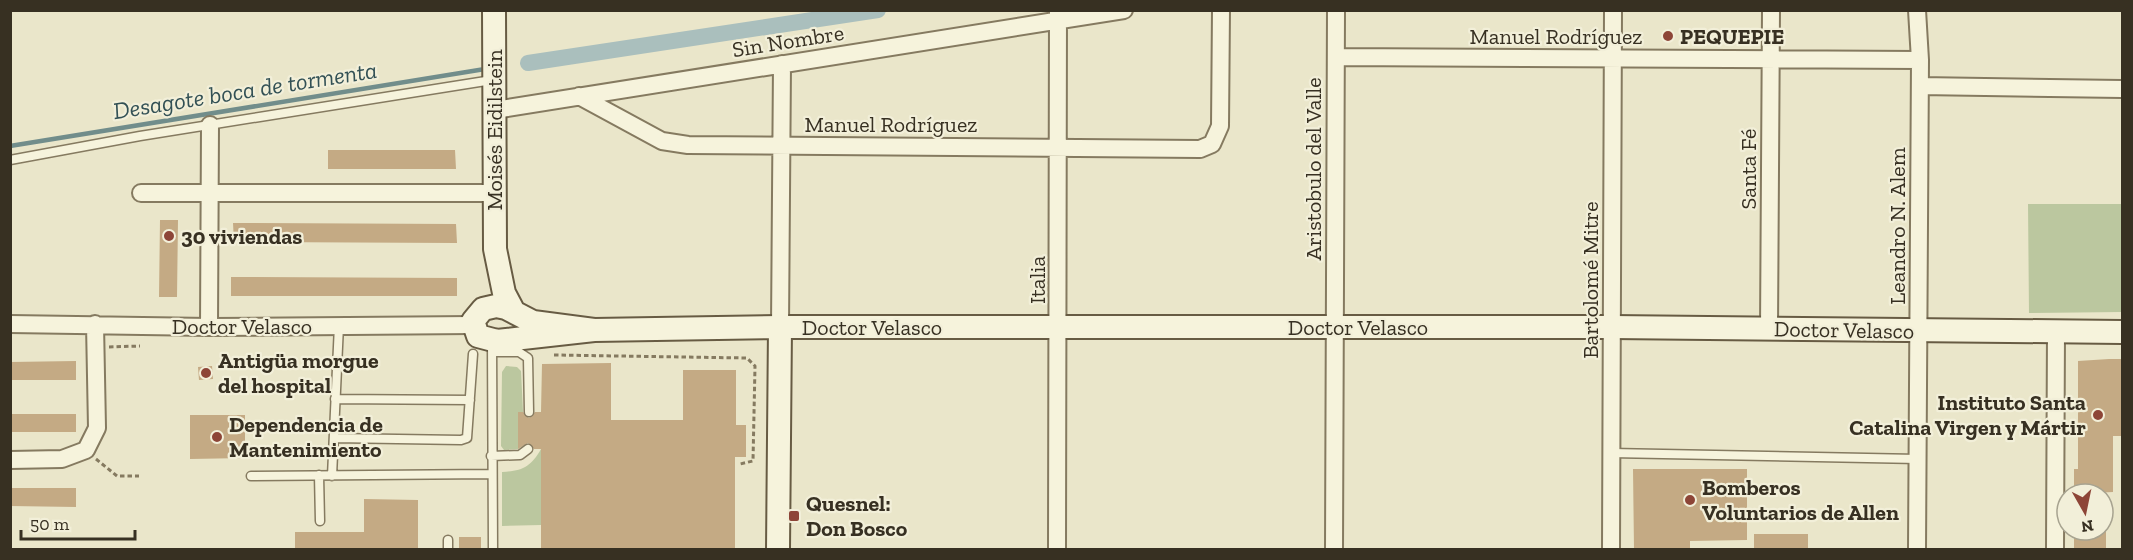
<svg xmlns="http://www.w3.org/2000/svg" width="2133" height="560" font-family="'Zilla Slab',serif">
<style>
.green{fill:#bbc79f}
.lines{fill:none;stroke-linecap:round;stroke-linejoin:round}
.stream{stroke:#718d8b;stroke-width:4.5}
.canal{stroke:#aabfbd;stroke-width:16}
.building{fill:#c4aa84}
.service-casing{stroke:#857a60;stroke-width:11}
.minor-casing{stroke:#857a60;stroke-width:20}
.secondary-casing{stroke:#675b43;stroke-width:26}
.path{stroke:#857a60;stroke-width:3;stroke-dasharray:4.5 3;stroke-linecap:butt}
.service{stroke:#f6f3dc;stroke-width:8}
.minor{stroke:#f6f3dc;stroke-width:16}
.secondary{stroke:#f6f3dc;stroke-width:22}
.poi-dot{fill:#8d4537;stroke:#f2efd9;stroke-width:2}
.labels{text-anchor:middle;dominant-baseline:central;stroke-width:4.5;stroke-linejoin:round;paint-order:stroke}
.street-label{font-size:22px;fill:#373022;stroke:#f2efd9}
.poi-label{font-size:22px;font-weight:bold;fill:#373022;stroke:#f2efd9;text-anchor:start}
.water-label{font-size:24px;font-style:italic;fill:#335155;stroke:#f2efd9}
</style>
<rect width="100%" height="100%" fill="#eae6ca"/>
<path class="green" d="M2028 204H2122V312L2029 313Z
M506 366 517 367 521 371 523 412H518V449L504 450 501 446 502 372Z
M541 449V525L502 526V472C522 471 531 467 541 449Z"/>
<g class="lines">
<path class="stream" d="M10 146 485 69"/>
<path class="canal" d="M528 63 878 10"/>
</g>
<path class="building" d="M328 150H455L456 169H328Z
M160 220H178L177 297H159Z
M233 223 456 224 457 243 234 242Z
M231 277 457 278V296H231Z
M2109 359H2122V436H2113V492L2074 494V469H2078V361Z
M76 361V380H10V362Z
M611 363V420H683V370H736V425H746V457H735V549H541V449H534L528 443 518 449V412H523L529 418 535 412H541L542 364Z
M212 366 213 379 199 380 198 367Z
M10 414H76V432H10Z
M190 415H245V458L190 459Z
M1633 469H1747V540L1690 541V549H1634Z
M10 488H76V507L10 506Z
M364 499 418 500V549H295V532H364Z
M2074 530H2106V549H2074Z
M1754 534H1808V549H1754Z
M459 537H481V549H459Z"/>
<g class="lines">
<g class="service-casing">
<path id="service" d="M10 160 140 136 492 80
M492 342 493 550
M495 352H519L528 358 529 412
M335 399 470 400
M334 438 461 440 467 438 473 354
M1611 453 1918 459
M491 456 520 455 528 449
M319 475 320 521
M251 476 491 474
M332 476 339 325
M448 550V540"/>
</g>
<g class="minor-casing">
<path id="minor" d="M1336 57 1920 60
M1920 86 2122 89
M579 96 662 141 688 145 1200 149 1212 144 1220 126 1221 10
M495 110 1124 10
M141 193H493
M10 324 209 327 473 325
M209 327 210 125
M780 327 782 64
M1769 329 1771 10
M10 460 62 459 86 450 97 428 95 324
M1057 550 1058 11
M1334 550 1336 10
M1611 550 1613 10
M1917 550 1920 60 1917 10
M2055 550 2056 331"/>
</g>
<g class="secondary-casing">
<path id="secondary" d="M494 10 495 249 504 293 514 312
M594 330 497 341 478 336 473 321 483 309 496 306 506 308 533 322 594 330 780 327H1612L2122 332
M778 550 780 327"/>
</g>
<path class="path" d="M109 347 140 346
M554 355 747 358 755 366 753 461 740 464
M96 459 117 476H139"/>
<use href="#service" class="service"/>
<use href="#minor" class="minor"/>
<use href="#secondary" class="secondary"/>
</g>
<g class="poi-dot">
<circle cx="1668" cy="36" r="6"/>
<circle cx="169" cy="236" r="6"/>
<circle cx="206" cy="373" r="6"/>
<circle cx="2098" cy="415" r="6"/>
<circle cx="217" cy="437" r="6"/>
<circle cx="1690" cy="500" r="6"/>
<rect x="788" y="510" width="12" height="12" rx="3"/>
</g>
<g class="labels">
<g class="street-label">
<text x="1556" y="36">Manuel Rodríguez</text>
<text transform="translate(788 41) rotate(-9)">Sin Nombre</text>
<text x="891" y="124">Manuel Rodríguez</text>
<text transform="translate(494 130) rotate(-90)">Moisés Eidilstein</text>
<text transform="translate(1313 169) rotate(-90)">Aristobulo del Valle</text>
<text transform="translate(1748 169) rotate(-90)">Santa Fé</text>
<text transform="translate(1897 226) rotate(-90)">Leandro N. Alem</text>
<text transform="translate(1037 280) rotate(-90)">Italia</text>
<text transform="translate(1590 280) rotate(-90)">Bartolomé Mitre</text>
<text x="242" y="326">Doctor Velasco</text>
<text x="872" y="327">Doctor Velasco</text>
<text x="1358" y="327">Doctor Velasco</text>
<text transform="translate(1844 330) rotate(1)">Doctor Velasco</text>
</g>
<g class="poi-label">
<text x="1680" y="36">PEQUEPIE</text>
<text x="181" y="236">30 viviendas</text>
<text x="218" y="360">Antigüa morgue<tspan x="218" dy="25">del hospital</tspan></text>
<text x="2086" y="402" text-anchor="end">Instituto Santa<tspan x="2086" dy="25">Catalina Virgen y Mártir</tspan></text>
<text x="229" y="424">Dependencia de<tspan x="229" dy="25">Mantenimiento</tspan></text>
<text x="1702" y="487">Bomberos<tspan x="1702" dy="25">Voluntarios de Allen</tspan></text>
<text x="806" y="503">Quesnel:<tspan x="806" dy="25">Don Bosco</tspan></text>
</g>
<g class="water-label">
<text transform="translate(245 90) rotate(-9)">Desagote boca de tormenta</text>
</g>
</g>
<rect width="2133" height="560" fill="none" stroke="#373022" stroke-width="24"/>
<g transform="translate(2085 512) rotate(171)"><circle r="28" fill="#f2efd9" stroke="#a7a390" stroke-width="1.5"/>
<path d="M0-4.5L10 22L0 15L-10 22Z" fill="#8d4537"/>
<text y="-9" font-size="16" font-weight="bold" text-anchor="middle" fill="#373022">N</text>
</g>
<path d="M21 530v9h114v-9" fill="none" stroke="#373022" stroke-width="3"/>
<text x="30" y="530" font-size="18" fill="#373022" stroke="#f2efd9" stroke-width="4.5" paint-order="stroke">50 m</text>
</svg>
